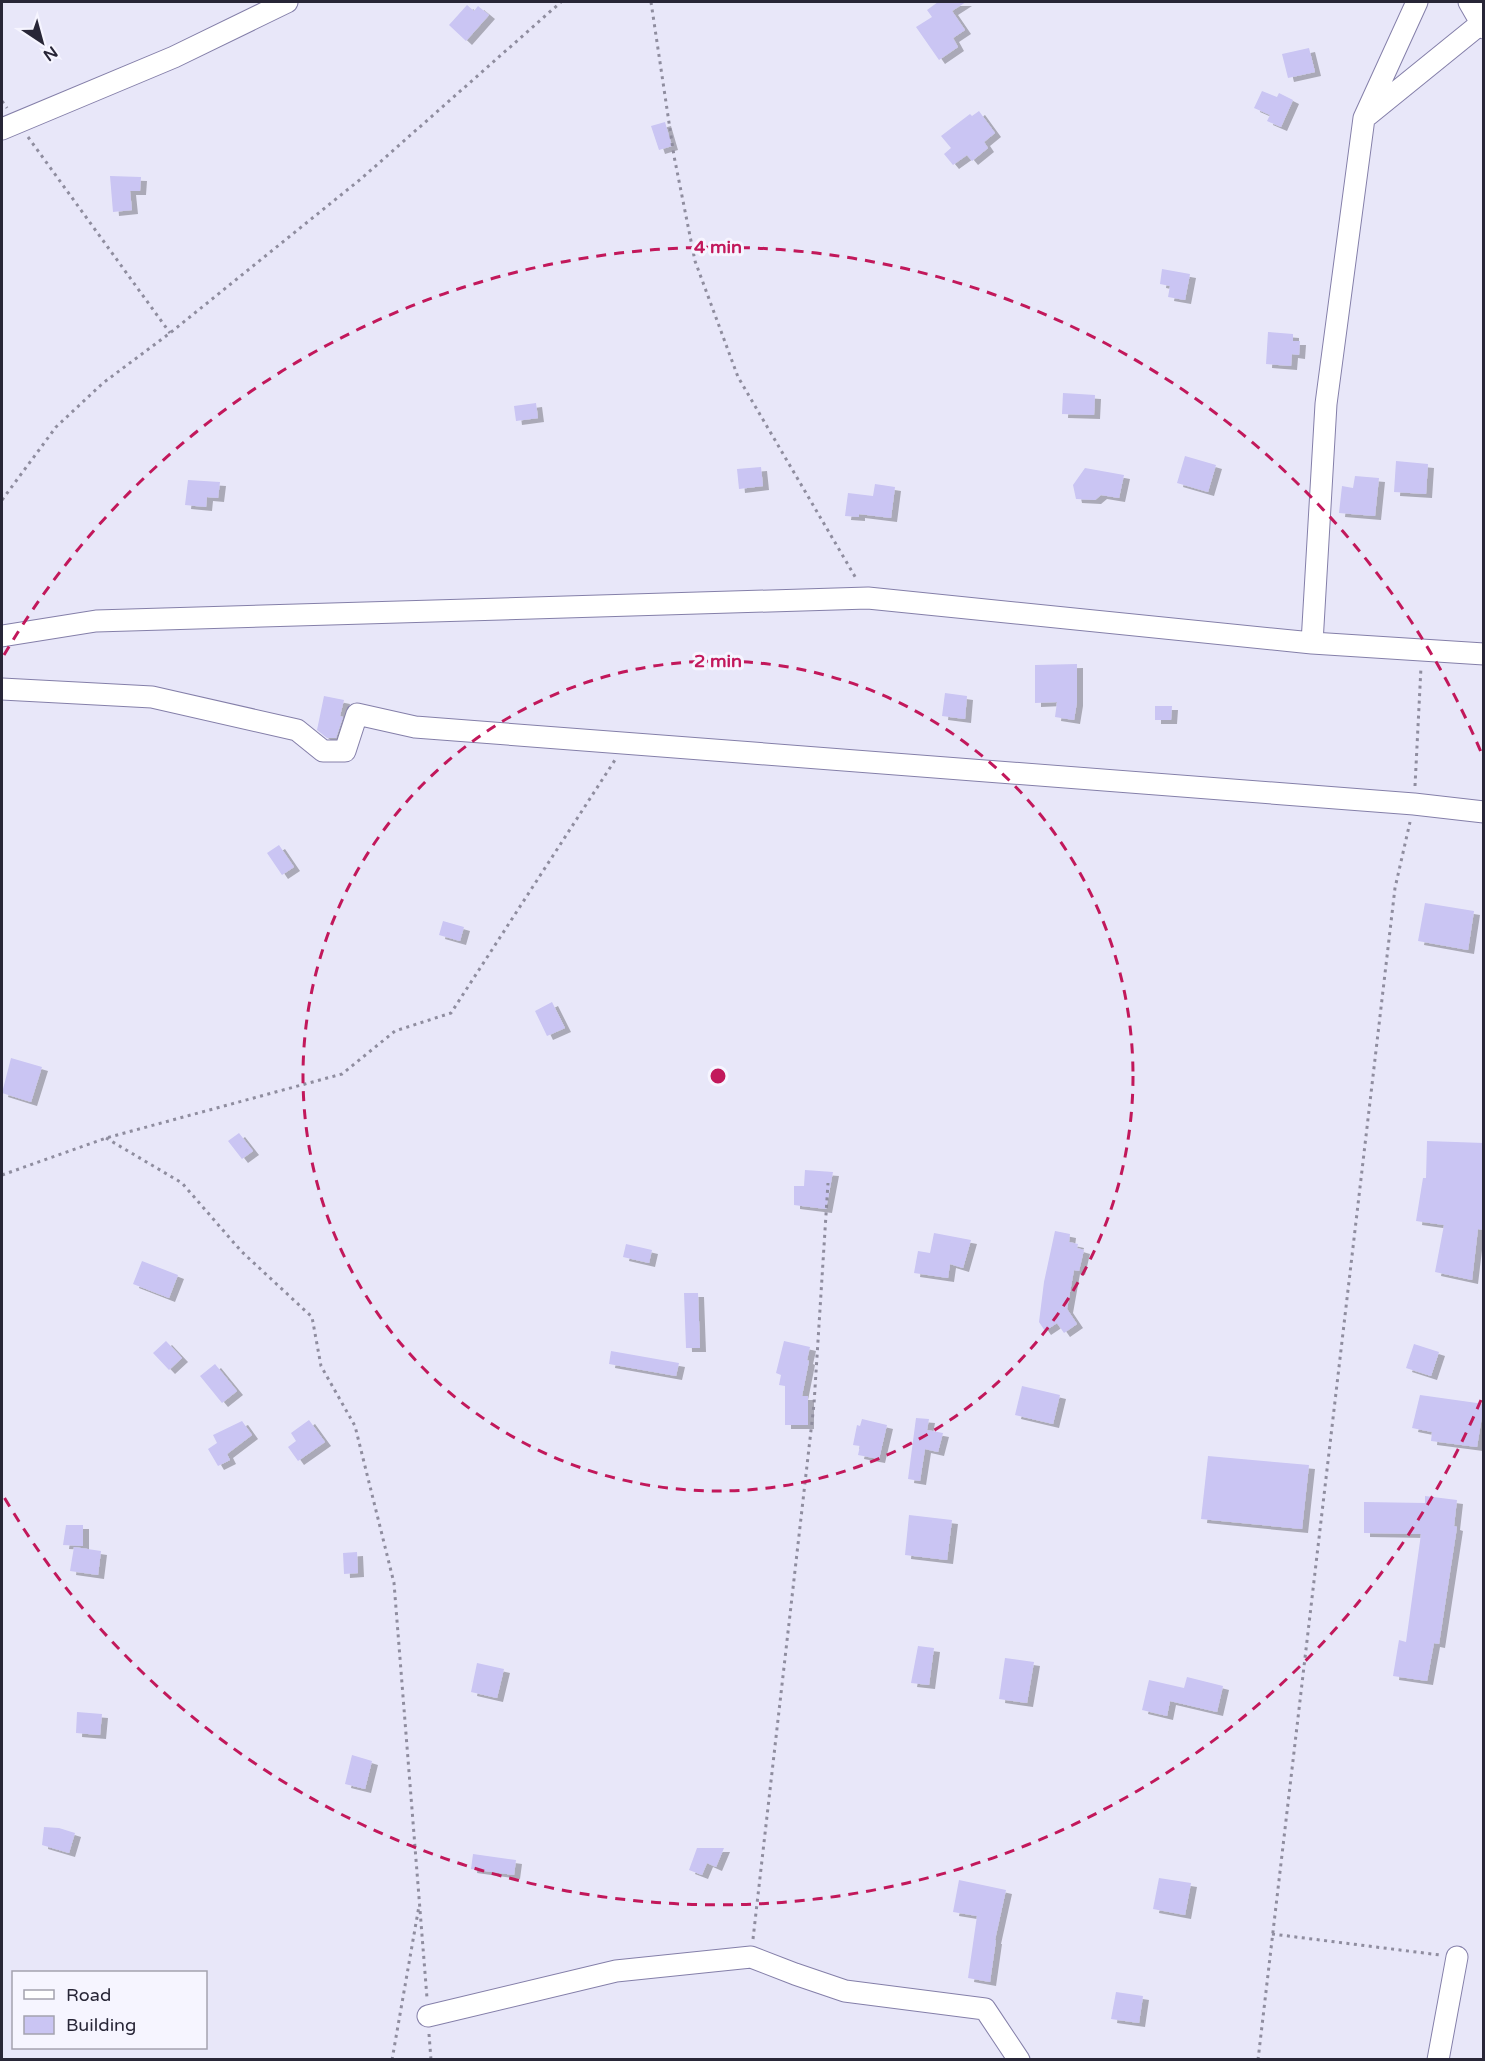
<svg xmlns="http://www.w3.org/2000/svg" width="1485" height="2061" font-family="'Varela Round',sans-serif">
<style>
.building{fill:#cac5f3;filter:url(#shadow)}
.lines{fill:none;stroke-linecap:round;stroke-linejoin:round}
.minor-casing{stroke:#847fa9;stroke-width:23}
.path{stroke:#8f8d9f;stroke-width:3;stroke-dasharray:3 4.5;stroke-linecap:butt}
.minor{stroke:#fff;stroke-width:21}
.ring{fill:none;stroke:#c2185b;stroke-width:3;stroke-dasharray:10 8}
.centre{fill:#c2185b;stroke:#f6f5ff;stroke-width:3}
.ring-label{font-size:18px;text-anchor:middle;font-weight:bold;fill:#c2185b;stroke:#f6f5ff;stroke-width:6;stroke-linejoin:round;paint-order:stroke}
</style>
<defs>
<filter id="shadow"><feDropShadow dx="6" dy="4" stdDeviation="0" flood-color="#0004"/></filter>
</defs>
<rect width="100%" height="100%" fill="#e8e7f9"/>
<path class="building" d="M938 2H966L952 11 965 30 953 38 958 47 939 60 916 27 932 17 927 10Z
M467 5 474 11 478 6 489 15 466 41 449 25Z
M1309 48 1315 72 1288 78 1282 54Z
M1262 91 1277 97 1279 93 1293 100 1281 127 1267 121 1270 115 1254 108Z
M979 111 995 133 984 142 988 148 972 161 967 155 953 165 944 154 951 148 941 136 970 114 972 116Z
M665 122 672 146 659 150 651 126Z
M110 176 141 177 140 191H130L132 210 113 212Z
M1162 269 1190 274 1185 300 1168 297 1170 286 1160 284Z
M1268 332 1293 334V341H1300L1299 355 1292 354 1291 366 1266 364Z
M1063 393 1095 395 1094 415 1062 414Z
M536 403 538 418 516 421 514 406Z
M1185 456 1216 465 1208 492 1177 483Z
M1396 461 1428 464 1426 494 1394 492Z
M761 467 763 486 739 489 737 469Z
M1085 468 1124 475 1119 498 1101 495 1095 500 1076 499 1073 485Z
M1355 476 1379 478 1375 516 1339 513 1342 486 1353 488Z
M188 480 220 482 218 498 207 497 206 507 185 505Z
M875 484 895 487 891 518 859 514V517L845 516 848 493 873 496Z
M1077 664V702L1074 720 1055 717 1057 702 1035 703V665Z
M945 693 967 696 965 719 942 716Z
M324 696 344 700 340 716 343 717 336 738H327L317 730Z
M1155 706H1172L1171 720H1155Z
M279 845 294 867 282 875 267 853Z
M1425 903 1474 911 1468 950 1418 941Z
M443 921 464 927 460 941 439 935Z
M552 1002 565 1028 547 1036 535 1011Z
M11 1058 42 1067 31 1102 2 1093Z
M239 1133 253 1151 242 1159 228 1141Z
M1427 1141 1484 1143V1230L1478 1229 1472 1280 1435 1272 1444 1225 1416 1221 1423 1178H1426Z
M805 1170 833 1172 826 1209 794 1205V1186H804Z
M1055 1231 1070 1234 1069 1242 1078 1244 1077 1248 1084 1250 1079 1271 1074 1270 1067 1309 1077 1324 1064 1333 1057 1323 1045 1331 1039 1322 1044 1282Z
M934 1233 971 1240 963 1268 950 1264 948 1278 914 1273 918 1251 930 1253Z
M626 1244 652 1250 649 1263 623 1257Z
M142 1261 178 1275 169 1298 133 1284Z
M684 1293H698L700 1348H686Z
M166 1341 182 1358 169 1370 153 1353Z
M784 1341 810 1347 807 1360 809 1361 802 1396H808V1425H785V1386L779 1385 781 1375 776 1373Z
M1414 1344 1439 1352 1431 1376 1406 1368Z
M611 1351 679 1363 676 1376 609 1364Z
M215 1364 237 1391 222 1403 200 1376Z
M1022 1386 1060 1395 1053 1424 1015 1415Z
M1420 1395 1484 1404 1477 1447 1431 1441 1432 1432 1412 1428Z
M916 1418 929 1419 927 1430 943 1433 938 1452 925 1449 920 1481 908 1479Z
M862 1419 887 1425 879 1459 858 1455 860 1446 853 1445 857 1425 860 1426Z
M309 1420 325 1442 298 1461 288 1447 296 1441 291 1433Z
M242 1421 252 1435 227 1454 230 1460 218 1466 208 1449 217 1443 213 1435Z
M1208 1456 1309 1465 1302 1529 1201 1519Z
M1425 1496 1457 1500 1454 1526 1457 1527 1439 1644 1434 1643 1427 1681 1393 1676 1399 1640 1406 1642 1421 1534 1364 1533V1502L1425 1503Z
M909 1515 952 1520 947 1560 905 1555Z
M66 1525H83V1546L63 1545Z
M74 1547 101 1551 98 1575 70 1571Z
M357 1552 358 1573 344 1574 343 1553Z
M918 1646 934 1648 929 1685 911 1683Z
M1005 1658 1034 1662 1027 1703 999 1699Z
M477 1663 504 1669 497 1698 471 1692Z
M1187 1677 1223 1686 1217 1712 1170 1701 1167 1716 1142 1710 1149 1680 1184 1688Z
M77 1712 102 1714 100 1735 76 1733Z
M352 1755 372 1761 365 1789 345 1784Z
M44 1827 59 1828 75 1833 69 1853 42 1845Z
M697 1848H724L716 1867 707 1863 702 1875 689 1870Z
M473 1854 516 1860 514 1875 471 1869Z
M1159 1878 1191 1883 1185 1915 1153 1909Z
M959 1880 1006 1890 995 1940H996L990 1982 968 1978 977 1916 953 1912Z
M1116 1992 1143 1996 1139 2023 1111 2019Z"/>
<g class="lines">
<g class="minor-casing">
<path id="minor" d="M1469 2 1484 28
M1368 115 1484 21
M2 129 174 57 287 2
M2 636 96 621 868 598 1312 643 1484 654
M1312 643 1326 404 1364 118 1417 2
M2 689 152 697 297 730 323 751H345L357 714 415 727 1414 804 1484 812
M428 2016 616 1971 751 1957 795 1974 845 1991 985 2009 1019 2060
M1438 2060 1457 1957"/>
</g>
<path class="path" d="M651 2 674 156 695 261 738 377 857 580
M2 101 7 108
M28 137 170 333
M2 500 56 427 103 383 170 333 362 178 561 2
M1415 786 1421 667
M106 1138 182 1183 241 1251 312 1317 321 1366 355 1426 394 1583 427 1998
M2 1175 106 1138 342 1074 395 1031 451 1013 615 760
M1272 1934 1440 1955
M753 1939 814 1404 828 1183
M429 2034 431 2060
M392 2060 419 1906
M1258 2060 1395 888 1410 822"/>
<use href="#minor" class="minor"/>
</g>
<g class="ring">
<circle cx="718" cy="1076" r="415"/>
<path d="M1481 1400A829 829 0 0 1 4 1497M4 655A829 829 0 0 1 1481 752"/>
</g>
<circle cx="718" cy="1076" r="9" class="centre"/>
<g class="ring-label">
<text x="718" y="253">4 min</text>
<text x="718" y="667">2 min</text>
</g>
<rect width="1485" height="2061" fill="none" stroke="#282637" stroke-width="6"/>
<rect x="12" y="1971" width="195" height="78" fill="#f6f5ff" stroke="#a4a2af" stroke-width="1.5"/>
<rect x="24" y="1990" width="30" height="9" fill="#ffffff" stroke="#a4a2af" stroke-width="1.5"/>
<text x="66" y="2001" font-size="18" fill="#282637">Road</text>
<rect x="24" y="2016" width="30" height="18" fill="#cac5f3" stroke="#a4a2af" stroke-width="1.5"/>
<text x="66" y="2031" font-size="18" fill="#282637">Building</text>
<g transform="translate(42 42) rotate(144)" stroke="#f6f5ff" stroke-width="4.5" paint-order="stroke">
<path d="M0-4.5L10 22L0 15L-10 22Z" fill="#282637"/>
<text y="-9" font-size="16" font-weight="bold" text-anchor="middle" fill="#282637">N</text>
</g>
</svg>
